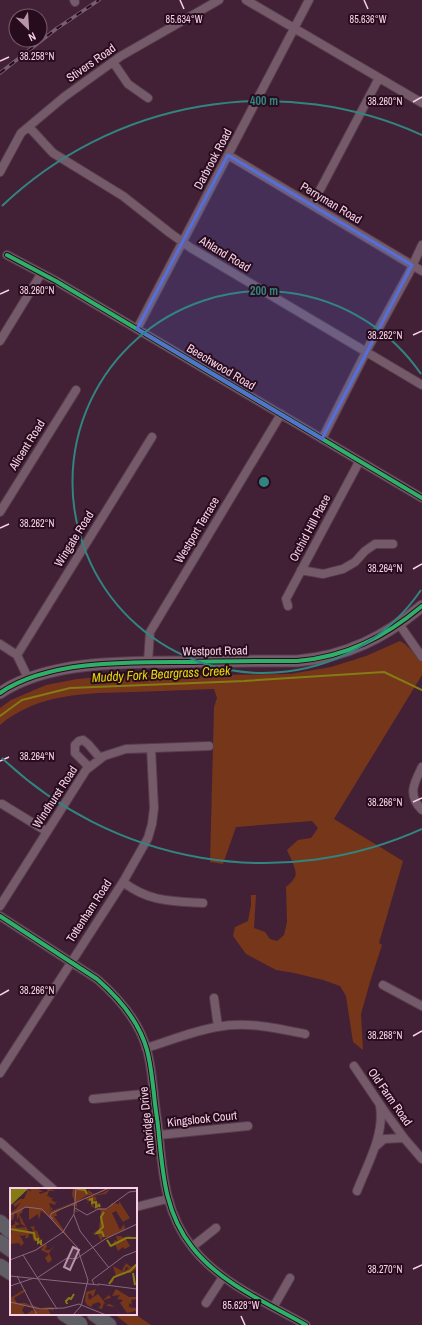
<svg xmlns="http://www.w3.org/2000/svg" width="422" height="1325" font-family="'Archivo Narrow',sans-serif">
<style>
.green{fill:#76361a}
.lines{fill:none;stroke-linecap:round;stroke-linejoin:round}
.stream{stroke:#847b15;stroke-width:2}
.street-casing{stroke:#573c4d;stroke-width:10}
.secondary-casing{stroke:#573c4d;stroke-width:13}
.highway-casing{stroke:#573c4d;stroke-width:16}
.street{stroke:#755b6a;stroke-width:8}
.secondary{stroke:#755b6a;stroke-width:11}
.highway{stroke:#5f5f65;stroke-width:14}
.rail-casing{stroke:#795f6e;stroke-width:3.5}
.rail{stroke:#270c1d;stroke-width:2;stroke-dasharray:6;stroke-linecap:butt}
.cycleway-casing{stroke:#270c1d;stroke-width:6}
.cycleway{stroke:#2db169;stroke-width:4}
.marked{fill:#546fdc;fill-opacity:0.2;stroke:#546fdc;stroke-width:3;stroke-linejoin:round}
.ticks{fill:none;stroke:#f9d1e6;stroke-width:1.5}
.ring{fill:none;stroke:#328480;stroke-width:2}
.labels{text-anchor:middle;dominant-baseline:central;stroke-width:4;stroke-linejoin:round;paint-order:stroke}
.street-label{font-size:12px;fill:#f9d1e6;stroke:#270c1d}
.water-label{font-size:13px;font-style:italic;fill:#e5d903;stroke:#270c1d}
.inset-river{fill:none;stroke:#847b15;stroke-width:2}
.inset-road{fill:none;stroke:#8b677c;stroke-width:1}
.view{fill:#b993a8;fill-opacity:0.15;stroke:#b993a8;stroke-width:2}
.inset-edge{fill:none;stroke:#f9d1e6;stroke-width:2}
.ticks-label{font-size:10px;text-anchor:middle;fill:#f9d1e6;stroke:#270c1d;stroke-width:4;stroke-linejoin:round;paint-order:stroke}
.centre{fill:#328480;stroke:#270c1d;stroke-width:2}
.ring-label{font-size:12px;text-anchor:middle;font-weight:bold;fill:#328480;stroke:#270c1d;stroke-width:4;stroke-linejoin:round;paint-order:stroke}
</style>
<rect width="100%" height="100%" fill="#422036"/>
<path class="green" d="M400 641 405 644 422 661V675L334 819 403 861 379 943 382 945 370 982 361 1014 363 1050 353 1042 346 996 340 986 323 980 294 973 276 970 246 954 233 936 235 927 248 921 251 905V895H256L254 928 265 932 270 939 277 941 284 935 287 922 286 887C289 884 293 881 295 877 298 871 290 857 287 850L298 840 311 838 318 828 312 821 236 827 223 864 210 862 214 707 217 698 214 689C188 690 161 691 134 692 87 693 38 693 0 725V708L11 700 46 685 77 679 112 676 290 674 331 667 366 656Z
M114 1314H135L151 1325H128Z"/>
<g class="lines">
<path class="stream" d="M0 716 22 700 70 688 244 681 384 672 422 690"/>
<g class="street-casing">
<path id="street" d="M74 0 75 2
M246 0 422 103
M113 62 128 84 148 98
M29 127 53 153 123 196 170 233 191 248 422 385
M228 155 422 271
M0 172 21 133 64 97 121 56 219 0
M312 205 379 78
M7 255 56 281 137 329 422 498
M137 329 309 0
M0 341 41 274
M322 439 369 346 409 273 422 245
M0 512 76 390
M301 570 323 574 343 569 355 562 365 551 375 544H393
M288 606 286 599 359 462
M399 624 422 657
M0 644 17 655 28 678
M17 655 152 437
M148 662 150 632 281 414
M89 767 75 753V745L79 741 83 740 88 744 100 758
M422 767C414 783 407 795 422 810
M2 804 46 831
M123 882C149 902 171 901 203 903
M0 906 86 770 104 756 126 749 209 746
M0 916 97 979C119 998 139 1021 147 1050 151 1064 152 1079 154 1094 155 1108 158 1122 159 1136 163 1177 166 1214 192 1247 220 1283 267 1303 306 1325
M383 985 422 1006
M214 998 218 1027
M146 1048C169 1041 193 1031 217 1027 246 1021 276 1028 305 1034
M354 1066 385 1112 404 1138 422 1159
M0 1073 123 882 148 838 152 824 154 808 151 748
M93 1099 153 1093
M159 1135 248 1126
M0 1142 53 1189
M375 1147 384 1139 404 1138
M357 1191C367 1165 385 1134 380 1106
M136 1207 167 1199
M192 1247 216 1228
M206 1303 223 1277
M274 1306 290 1278"/>
</g>
<g class="secondary-casing">
<path id="secondary" d="M0 693C49 659 135 662 193 662 227 661 262 661 297 661 346 657 385 637 422 606"/>
</g>
<g class="highway-casing">
<path id="highway" d="M0 1222 11 1232
M0 1242 11 1250
M0 1266 11 1273
M64 1314 80 1324
M94 1314 109 1325"/>
</g>
<use href="#street" class="street"/>
<use href="#secondary" class="secondary"/>
<use href="#highway" class="highway"/>
<g class="rail-casing">
<path id="rail" d="M0 73 56 29 99 0"/>
</g>
<use href="#rail" class="rail"/>
<g class="cycleway-casing">
<path id="cycleway" d="M7 255 56 281 137 329 422 498
M0 693C49 659 135 662 193 662 227 661 262 661 297 661 346 657 385 637 422 606
M0 916 97 979C119 998 139 1021 147 1050 151 1064 152 1079 154 1094 155 1108 158 1122 159 1136 163 1177 166 1214 192 1247 220 1283 267 1303 306 1325"/>
</g>
<use href="#cycleway" class="cycleway"/>
</g>
<path class="marked" d="M228 155 412 265 322 439 137 329Z"/>
<path class="ticks" d="M180 0 184 9M364 0 368 9M0 61 9 57M413 102 422 97M0 294 9 290M413 335 422 331M0 528 9 524M413 569 422 564M0 761 9 757M413 802 422 798M0 995 9 990M413 1036 422 1031M413 1269 422 1265M241 1316 245 1325"/>
<g class="ring">
<path d="M421 590A191 191 0 1 1 421 374"/>
<path d="M422 829A381 381 0 0 1 2 758M2 206A381 381 0 0 1 422 135"/>
</g>
<g class="labels">
<g class="street-label">
<text transform="translate(91 63) rotate(-35)">Stivers Road</text>
<text transform="translate(213 159) rotate(-62)">Darbrook Road</text>
<text transform="translate(331 203) rotate(31)">Perryman Road</text>
<text transform="translate(225 254) rotate(31)">Ahland Road</text>
<text transform="translate(221 367) rotate(31)">Beechwood Road</text>
<text transform="translate(27 445) rotate(-58)">Alicent Road</text>
<text transform="translate(310 528) rotate(-62)">Orchid Hill Place</text>
<text transform="translate(197 530) rotate(-59)">Westport Terrace</text>
<text transform="translate(74 539) rotate(-58)">Wingate Road</text>
<text transform="translate(215 651) rotate(-1)">Westport Road</text>
<text transform="translate(55 797) rotate(-57)">Windhurst Road</text>
<text transform="translate(89 911) rotate(-57)">Tottenham Road</text>
<text transform="translate(390 1097) rotate(55)">Old Farm Road</text>
<text transform="translate(202 1119) rotate(-6)">Kingslook Court</text>
<text transform="translate(147 1121) rotate(-96)">Ambridge Drive</text>
</g>
<g class="water-label">
<text transform="translate(161 674) rotate(-3)">Muddy Fork Beargrass Creek</text>
</g>
</g>
<g transform="translate(10 1188)">
<rect width="127" height="127" fill="#422036"/>
<path d="M20 0H27L33 4H29L30 6 38 3 36 0 46 3H39L37 8H41L38 9 43 10 41 12 45 14 48 13 45 15 46 17 39 15 41 20 37 22 42 20 43 21 39 24 65 14 62 7 63 0H75L77 6 78 2 84 6 99 0 92 4 76 8 64 16 51 20 48 23 52 20 62 17 77 9 93 5 101 0 96 6 83 8 87 10 85 13 91 16 88 20 98 21 102 15 109 16V13L120 30 113 34 106 23 102 25 110 42 114 36 115 41 97 50 93 48 91 53 87 45 82 46 89 41 91 23 86 20 85 15 83 17 86 21 81 18V11L76 16 78 13 75 10 67 15V20L65 17 64 22 69 23 66 25 64 27 67 24 64 23V18H61L51 21 46 25 47 28H44L62 54 37 27 31 23 29 32 28 26 19 32V20H13L12 25 9 26 19 44H23L22 40H20L22 38 25 39 24 42 27 43 33 57 36 56 37 58 35 62H40L45 57 39 65 42 72 38 75 35 70 39 66 31 62 34 57 26 62 31 57 25 52 28 46 24 54 22 46H19L18 50H15L16 47 11 48 9 46 14 55 11 58 9 55 0 56 2 39H0V34L1 38 5 36V33L10 36 5 38 7 40 16 39 11 36 9 28 7 32V26L5 25 3 32H1L0 27 7 22 0 27V19L1 24 6 21 11 14 5 19 3 16 10 11H14L18 1 21 4ZM106 48H111L113 50 119 48 127 51H116L120 58 115 61 113 59 108 63 105 56 99 59 97 50 101 58 105 52 108 54ZM116 75 121 79 126 76 127 80 121 85H115V87L113 85 104 89 103 94 100 96 104 89 106 88 103 78 114 84 119 80 116 79 114 84 112 82ZM15 101 16 103 4 110 7 115H16L19 117 21 115 20 118 22 117 30 120 40 119H46L41 120 45 123 38 121 41 127H16L22 122 26 125 24 121 31 122 39 120 29 121 8 115 15 117 12 122 15 127H0V110ZM86 101 83 109 80 105 78 107 79 112 88 106 93 112 99 107 96 102 101 110 93 112 96 117 100 116 105 119 109 125V126L105 119 98 118 96 117 94 115 92 121 88 120 91 117 89 114 83 116 81 119 77 117 75 113 76 104ZM106 101 119 109H126L127 111 121 112 122 117 119 115V118H122L117 119 127 120V125L125 123 117 125 110 115 113 112 107 111 110 107 102 108Z" fill="#76361a"/>
<path d="M2 0H19L0 18V4Z" fill="#847b15"/>
<path class="inset-river" d="M67 1 75 2 77 6M79 12 82 11V15L86 14V19L89 17 90 19M94 24 91 29 93 39 87 45 92 44 94 49M0 41 24 45 25 51M25 52 28 51V55L31 53V57M97 52 101 58 116 50H127M123 85 125 97M99 96 104 89 120 83 127 76M57 116 56 113 59 110 61 111 64 106"/>
<path class="inset-road" d="M65 20 77 27 88 21H96L119 4 127 3M0 27 16 19 32 21 67 59 78 92 71 118 63 127M64 27 70 43 99 80M43 31 40 28 42 25 99 0M13 67 47 121M0 72 26 62 53 44 64 26 66 0M0 88 89 97M7 88 27 127M27 90 57 70 66 71 95 51 127 36M84 96 82 92 114 68 127 63M88 96 127 101M0 98 24 90M0 114 30 121 54 120 69 116 96 127"/>
<path class="view" d="M63 59 69 62 60 82 54 79Z"/>
<rect width="127" height="127" class="inset-edge"/>
</g>
<g class="ticks-label">
<text x="184" y="23">85.634°W</text>
<text x="368" y="23">85.636°W</text>
<text x="37" y="60">38.258°N</text>
<text x="385" y="105">38.260°N</text>
<text x="37" y="294">38.260°N</text>
<text x="385" y="339">38.262°N</text>
<text x="37" y="527">38.262°N</text>
<text x="385" y="572">38.264°N</text>
<text x="37" y="760">38.264°N</text>
<text x="385" y="806">38.266°N</text>
<text x="37" y="994">38.266°N</text>
<text x="385" y="1039">38.268°N</text>
<text x="385" y="1273">38.270°N</text>
<text x="241" y="1309">85.628°W</text>
</g>
<circle cx="264" cy="482" r="6" class="centre"/>
<g class="ring-label">
<text x="264" y="105">400 m</text>
<text x="264" y="295">200 m</text>
</g>
<g transform="translate(28 28) rotate(155)"><circle r="19" fill="#270c1d" stroke="#7b5b6d"/>
<path d="M0-3L7 15L0 10L-7 15Z" fill="#b993a8"/>
<text y="-6" font-size="11" font-weight="bold" text-anchor="middle" fill="#f9d1e6">N</text>
</g>
</svg>
